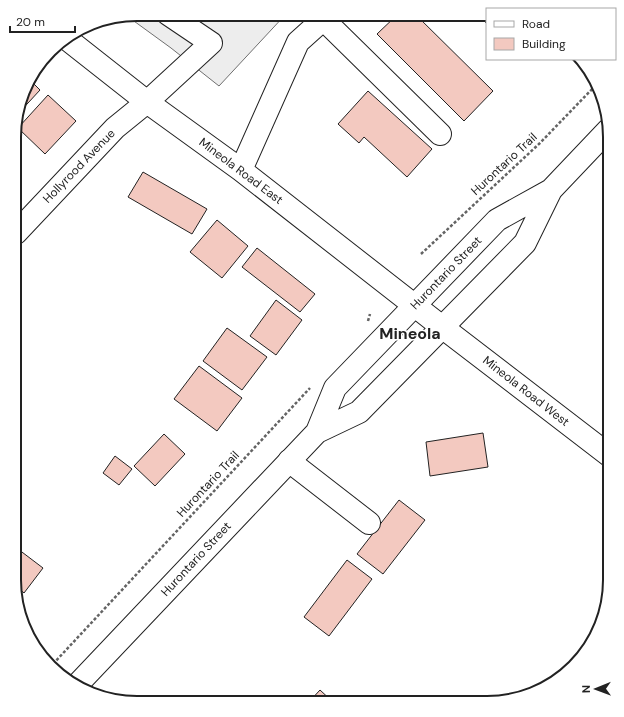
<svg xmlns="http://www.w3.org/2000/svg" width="624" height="717" font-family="'DM Sans',sans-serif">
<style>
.parking{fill:#ededed;stroke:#6f6f6f}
.building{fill:#f3c9c0;stroke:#222}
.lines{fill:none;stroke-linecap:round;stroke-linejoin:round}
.minor-casing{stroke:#222;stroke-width:24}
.major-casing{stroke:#222;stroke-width:24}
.path{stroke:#646464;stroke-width:2.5;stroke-dasharray:3 2;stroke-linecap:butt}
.minor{stroke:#fff;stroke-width:22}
.major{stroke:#fff;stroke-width:22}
.labels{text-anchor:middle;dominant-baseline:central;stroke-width:3;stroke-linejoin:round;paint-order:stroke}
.street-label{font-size:12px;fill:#222;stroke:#fff}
.district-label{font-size:16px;font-weight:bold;fill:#222;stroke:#fff}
.rim{fill:none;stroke:#222;stroke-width:2}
</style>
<rect width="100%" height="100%" fill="#fff"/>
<path class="parking" d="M137 14H286L219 86 171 48 127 16Z"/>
<path class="building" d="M397 15H416L493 91 464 121 377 34Z
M478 15H487V24Z
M29 79 40 90 16 116V114Z
M368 91 432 149 407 177 364 137 359 143 338 124Z
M48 95 76 121 45 154 18 128Z
M143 172 207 209 192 234 128 197Z
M217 220 248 246 222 278 190 252Z
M257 248 315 294 300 312 242 267Z
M276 300 302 320 276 355 250 336Z
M227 328 267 357 242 390 203 361Z
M199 366 242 398 217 431 174 399Z
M483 433 488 467 430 476 426 442Z
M164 434 185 454 155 486 134 466Z
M115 456 132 469 119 485 103 473Z
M399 500 425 520 383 574 357 554Z
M14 546 43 568 24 593 16 586 14 580Z
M347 560 372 579 329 636 304 617Z
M320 690 334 703H308Z"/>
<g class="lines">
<g class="minor-casing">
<path id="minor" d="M323 19 440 134
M67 39 147 102 241 170 442 327 610 456
M241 170 298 42 328 15
M16 233 115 128 147 102 211 43 168 14
M289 461 369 523"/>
</g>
<g class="major-casing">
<path id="major" d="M317 432 359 412 525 243 551 190
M76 686 317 432 335 388 497 220 551 190 608 130"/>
</g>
<path class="path" d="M421 254 540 143 596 85
M368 321 370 314
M53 664 310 388"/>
<use href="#minor" class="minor"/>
<use href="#major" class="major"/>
</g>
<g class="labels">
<g class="street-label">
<text transform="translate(504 164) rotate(-43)">Hurontario Trail</text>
<text transform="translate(79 166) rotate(-46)">Hollyrood Avenue</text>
<text transform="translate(241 171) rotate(37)">Mineola Road East</text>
<text transform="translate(446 273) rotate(-46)">Hurontario Street</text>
<text transform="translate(526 391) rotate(38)">Mineola Road West</text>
<text transform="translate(208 484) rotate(-47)">Hurontario Trail</text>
<text transform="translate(196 559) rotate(-47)">Hurontario Street</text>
</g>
<g class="district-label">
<text x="410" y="333">Mineola</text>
</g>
</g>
<path d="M0 0H624V717H0ZM137 21H487A116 116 0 0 1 603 137V580A116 116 0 0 1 487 696H137A116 116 0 0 1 21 580V137A116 116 0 0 1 137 21Z" fill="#fff" fill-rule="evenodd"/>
<path class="rim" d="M137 21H487A116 116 0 0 1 603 137V580A116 116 0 0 1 487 696H137A116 116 0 0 1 21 580V137A116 116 0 0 1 137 21Z"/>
<rect x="486" y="8" width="130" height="52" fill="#ffffff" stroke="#a7a7a7"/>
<rect x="494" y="21" width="20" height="6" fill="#ffffff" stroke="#a7a7a7"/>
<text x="522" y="28" font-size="12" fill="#222222">Road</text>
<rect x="494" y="38" width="20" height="12" fill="#f3c9c0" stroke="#a7a7a7"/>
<text x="522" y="48" font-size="12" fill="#222222">Building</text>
<g transform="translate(596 689) rotate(269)" stroke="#ffffff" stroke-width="3" paint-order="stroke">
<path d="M0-3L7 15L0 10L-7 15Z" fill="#222222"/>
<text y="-6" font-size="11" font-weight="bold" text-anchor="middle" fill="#222222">N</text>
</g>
<path d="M10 26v6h65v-6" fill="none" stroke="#222222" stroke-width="2"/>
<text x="16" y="26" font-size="12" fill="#222222" stroke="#ffffff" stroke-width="3" paint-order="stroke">20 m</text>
</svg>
